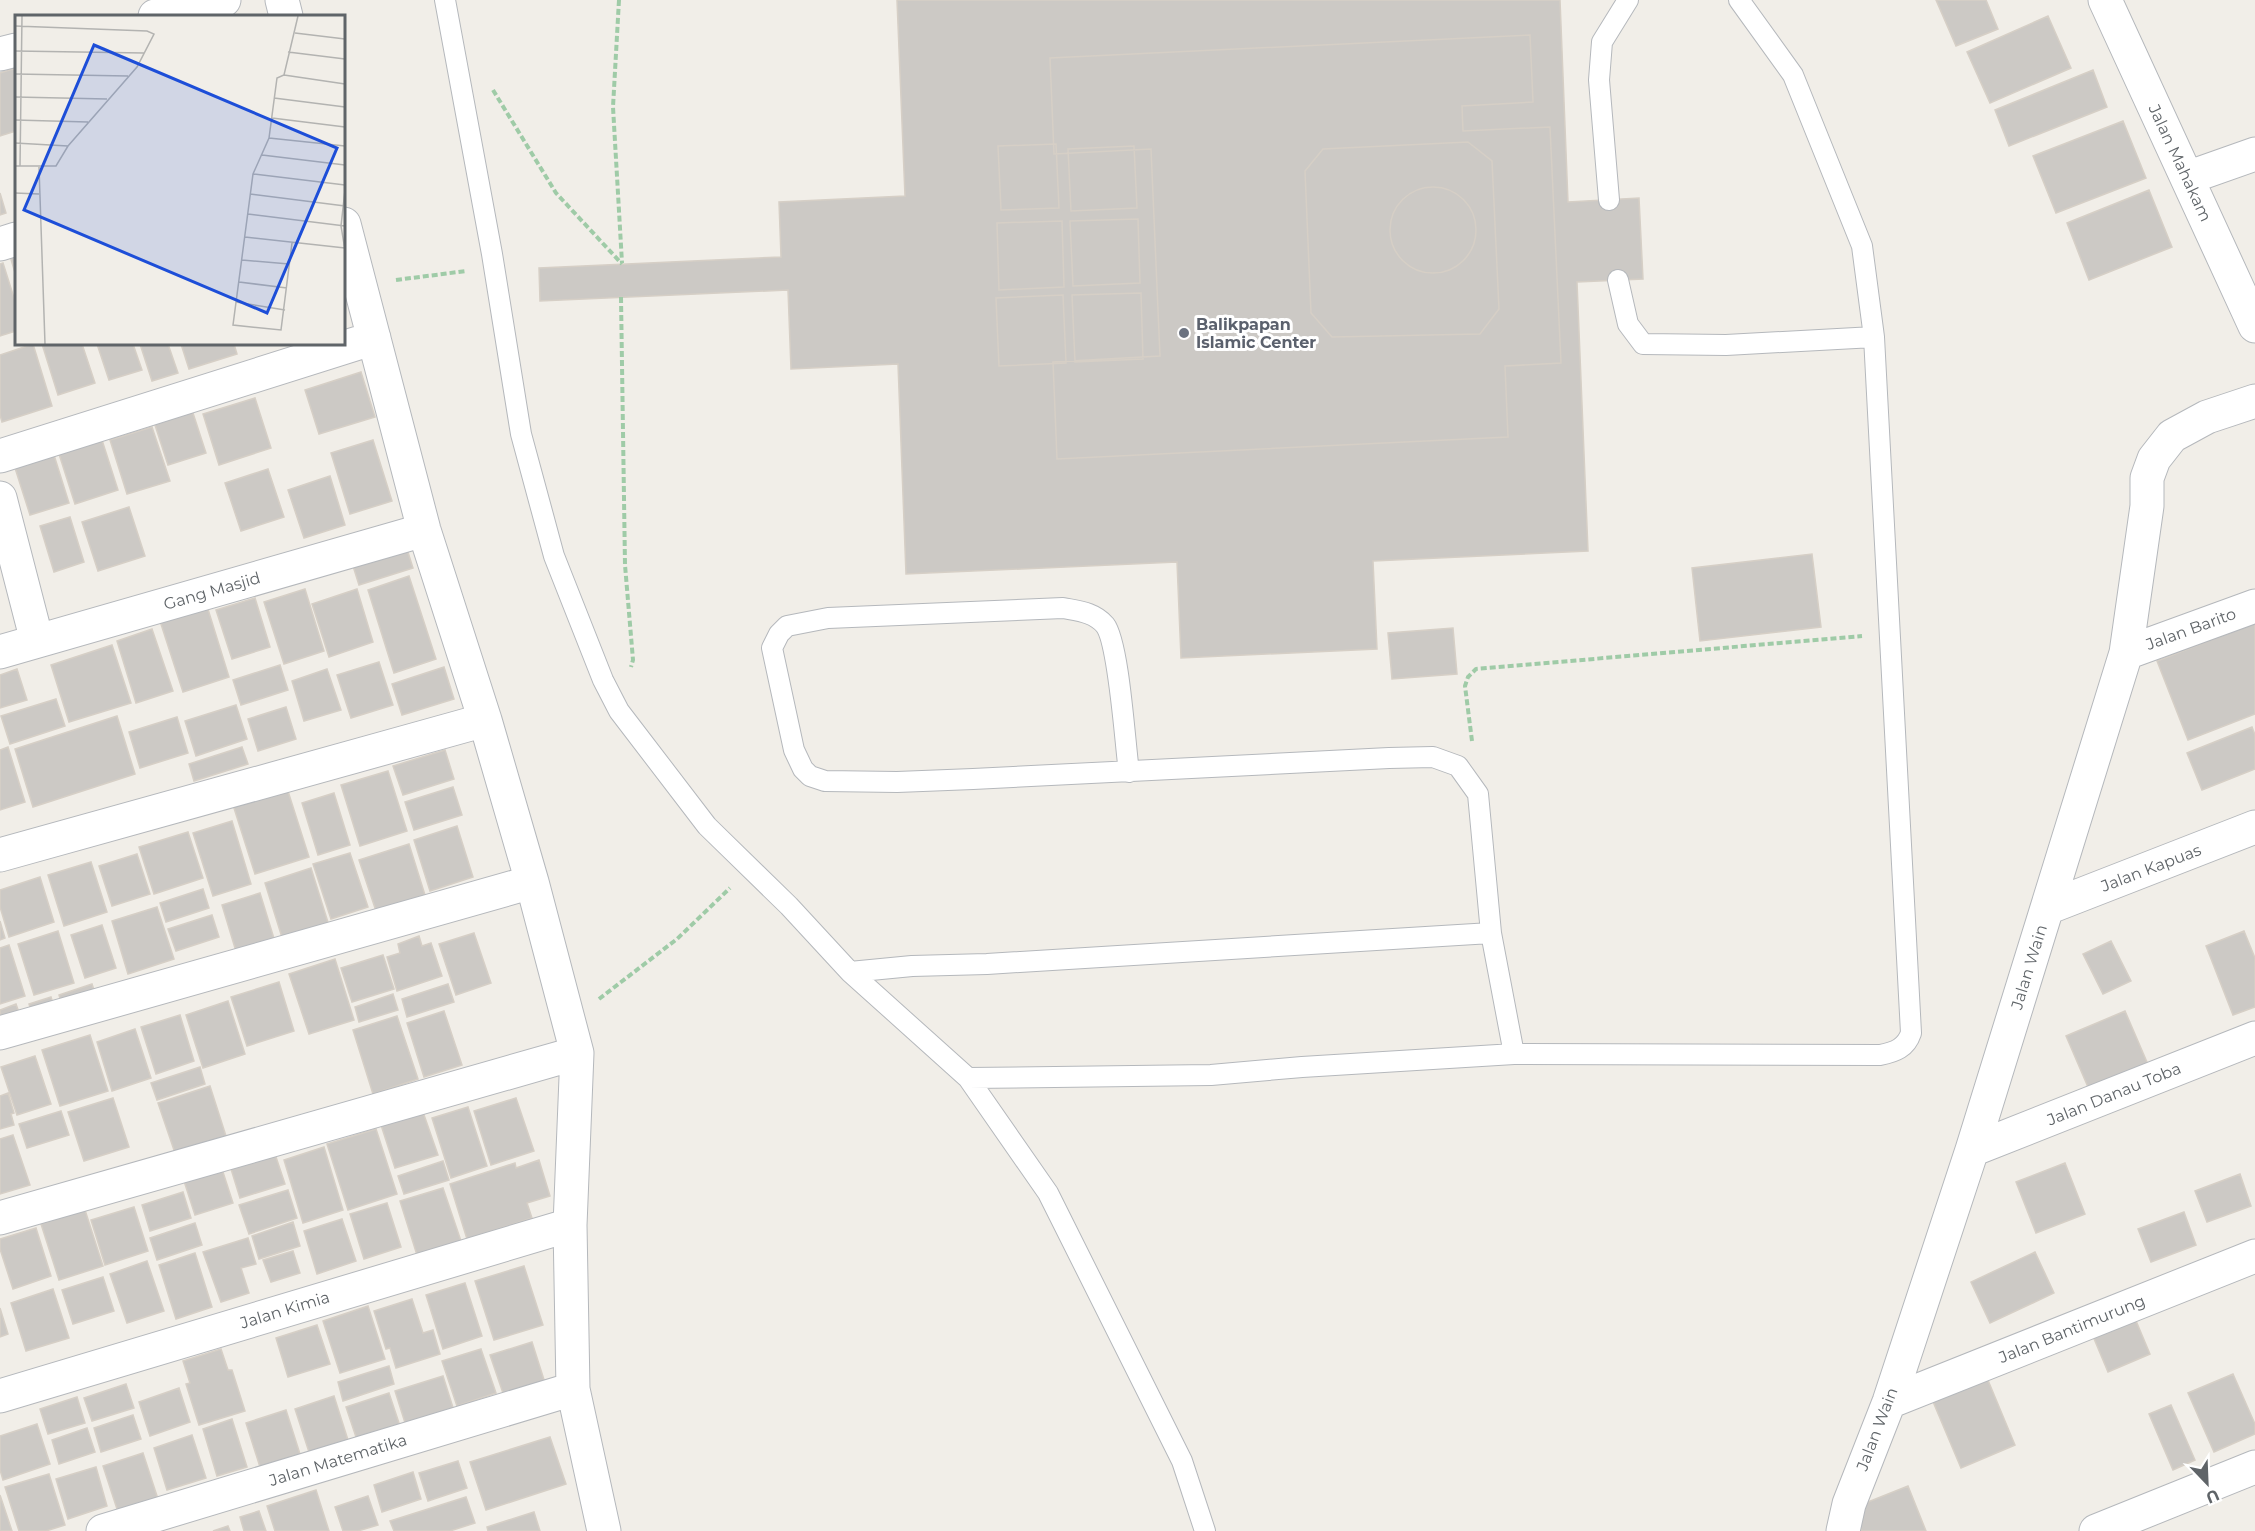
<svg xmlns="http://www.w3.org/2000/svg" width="2255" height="1531" font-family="Montserrat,sans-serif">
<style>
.building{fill:#ccc9c5;stroke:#d6cfc6;stroke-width:1.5}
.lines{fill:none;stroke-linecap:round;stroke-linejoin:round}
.lane-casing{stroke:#b5b8bc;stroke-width:22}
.street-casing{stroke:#b5b8bc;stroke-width:35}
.path{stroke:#9fcba7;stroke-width:4;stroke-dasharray:6 3;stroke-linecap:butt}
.lane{stroke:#fff;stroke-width:20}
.street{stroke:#fff;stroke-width:33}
.worship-dot{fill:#6b7280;stroke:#fff;stroke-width:2}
.labels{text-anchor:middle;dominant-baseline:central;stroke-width:6;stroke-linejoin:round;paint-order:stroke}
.street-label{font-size:16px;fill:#5f6468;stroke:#fff}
.worship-label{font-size:16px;font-weight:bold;fill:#5b616d;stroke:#fff;text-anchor:start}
.inset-road{fill:none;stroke:#b3b3b1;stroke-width:1.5}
.view{fill:#1d4ed8;fill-opacity:0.15;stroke:#1d4ed8;stroke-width:3}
.inset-edge{fill:none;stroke:#5f6468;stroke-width:3}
</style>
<rect width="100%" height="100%" fill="#f1eee8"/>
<path class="building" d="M897 0H1560L1568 202 1639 198 1643 279 1577 282 1588 551 1373 561 1377 649 1181 658 1177 562 906 574 898 364 791 369 788 290 540 301 539 268 781 257 779 202 905 196Z
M1936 0H1986L1998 29 1956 46Z
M2048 16 2071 68 1990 103 1967 52Z
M1530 35 1533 102 1462 106 1463 131 1550 127 1561 363 1505 366 1508 437 1057 459 1053 362 1160 356 1151 149 1054 154 1050 58Z
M16 68V131L0 136V73Z
M2093 70 2107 107 2009 146 1995 110Z
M2123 121 2146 178 2056 213 2033 156Z
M1468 142 1492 161 1499 309 1480 334 1332 337 1311 313 1305 171 1323 149Z
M1056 144 1059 208 1001 210 998 146Z
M1134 146 1137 208 1071 211 1068 149Z
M1390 230a43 43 0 1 1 86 0a43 43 0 1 1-86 0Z
M2149 190 2172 247 2089 280 2067 223Z
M0 193 6 213 0 215Z
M1138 219 1140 283 1073 286 1070 221Z
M1062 221 1064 287 999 290 997 223Z
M16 254V276L10 256Z
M3 263 16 304V331L0 336V264Z
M1141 293 1143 359 1075 362 1072 295Z
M1063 295 1066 363 999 366 996 298Z
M33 344 52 406 2 422 0 415V355Z
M42 344H82L95 383 58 395Z
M97 344H133L142 370 109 380Z
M140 344H168L178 373 152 381Z
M181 344H234L237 354 189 369Z
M361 372 375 417 319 434 305 390Z
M255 398 271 448 219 465 203 414Z
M192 410 206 453 168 465 154 422Z
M152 427 170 481 127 494 110 440Z
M102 440 118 490 75 504 59 454Z
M373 440 392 501 350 514 331 453Z
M54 455 69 503 30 515 15 468Z
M268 469 284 517 241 531 225 483Z
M330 476 345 525 304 538 288 490Z
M129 507 145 556 98 571 82 522Z
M70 517 84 562 54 572 40 526Z
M407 549 413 568 359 585 353 566Z
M1812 554 1821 627 1700 641 1692 568Z
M409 576 436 659 394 673 368 590Z
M305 589 324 651 284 664 264 602Z
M357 589 373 642 329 657 312 604Z
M255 598 270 647 232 659 216 610Z
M207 606 229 677 183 692 160 621Z
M2255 623V714L2188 740 2157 661Z
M1453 628 1457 674 1392 679 1388 633Z
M152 629 173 691 136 703 117 641Z
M112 645 131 703 69 722 51 665Z
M379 662 393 705 351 718 337 675Z
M280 665 288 690 241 705 233 680Z
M444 667 454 699 402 715 392 684Z
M17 669 27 700 0 708V675Z
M327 669 341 710 304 721 292 681Z
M56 699 65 726 10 744 1 716Z
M236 705 247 739 196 756 185 721Z
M286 707 296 739 258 751 248 719Z
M117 716 135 774 33 807 15 749Z
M177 717 188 753 140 768 129 732Z
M2252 727 2255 735V769L2202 790 2187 753Z
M8 747 25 802 0 810V750Z
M242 747 248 764 194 781 189 764Z
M445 750 454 779 403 795 393 766Z
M388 771 407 831 360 846 341 785Z
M453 787 462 815 414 830 405 802Z
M287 788 309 857 255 874 233 805Z
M334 793 350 845 318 855 302 803Z
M232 821 251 884 213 896 193 833Z
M457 826 473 877 430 891 414 840Z
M188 832 203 878 154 894 139 847Z
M409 844 425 895 376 911 359 860Z
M350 853 368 907 331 919 313 864Z
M137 854 150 894 112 906 99 866Z
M91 862 107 912 64 926 48 875Z
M311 868 331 932 285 947 265 883Z
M40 877 54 922 9 937 0 907V890Z
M203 889 209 908 166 922 160 903Z
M260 893 276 945 238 958 222 905Z
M157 907 174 959 128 974 112 921Z
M212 915 219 937 176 951 168 929Z
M0 921 5 938 0 940Z
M102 925 116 968 85 978 71 935Z
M58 931 74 983 34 995 18 944Z
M2244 931 2255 958V1007L2233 1015 2206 946Z
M474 933 491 983 456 995 439 944Z
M419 936 422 946 431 943 442 976 397 991 387 957 400 953 398 944Z
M2111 941 2131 981 2103 994 2083 954Z
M9 945 25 996 0 1004V948Z
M383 955 394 989 352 1002 341 968Z
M335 959 354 1020 309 1034 289 974Z
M279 982 294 1031 247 1046 231 997Z
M92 984 97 999 63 1009 59 995Z
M448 984 454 1002 407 1017 402 999Z
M393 994 398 1010 359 1022 355 1007Z
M51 997 56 1013 34 1021 29 1004Z
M228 1001 245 1054 203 1068 186 1015Z
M16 1004 22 1021 0 1028V1010Z
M444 1011 462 1065 424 1077 407 1023Z
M2125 1011 2150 1069 2091 1094 2066 1036Z
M180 1015 194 1061 156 1074 141 1027Z
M397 1016 418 1079 373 1094 353 1030Z
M135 1029 151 1078 112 1091 97 1042Z
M90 1035 108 1091 60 1106 42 1050Z
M35 1056 51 1104 17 1115 1 1067Z
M200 1067 205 1084 157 1100 151 1083Z
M210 1086 226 1136 175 1153 158 1103Z
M8 1093 14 1113 11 1114 14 1125 0 1129V1096Z
M113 1098 129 1147 84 1161 68 1112Z
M516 1098 534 1151 491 1165 474 1111Z
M468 1107 487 1166 451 1178 432 1118Z
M61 1111 69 1135 27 1148 19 1124Z
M423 1112 438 1155 395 1168 381 1125Z
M376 1129 397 1194 348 1210 327 1144Z
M13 1135 30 1185 0 1194V1139Z
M324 1147 343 1210 303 1223 284 1160Z
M275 1154 285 1184 240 1198 231 1169Z
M539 1160 550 1196 527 1203 532 1218 467 1239 450 1184 515 1163 516 1168Z
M443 1161 449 1180 404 1194 398 1176Z
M2065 1163 2085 1214 2036 1233 2016 1182Z
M222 1169 233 1203 195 1215 184 1181Z
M2240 1174 2251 1206 2207 1222 2195 1191Z
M443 1188 461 1241 417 1255 400 1201Z
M288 1190 297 1218 249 1234 239 1205Z
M183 1192 191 1218 150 1231 142 1205Z
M387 1203 401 1247 364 1259 350 1214Z
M134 1207 148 1251 105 1265 91 1220Z
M85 1210 103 1266 59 1280 41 1224Z
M2184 1212 2196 1245 2151 1262 2138 1229Z
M342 1219 356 1261 317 1274 304 1231Z
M293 1222 300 1246 259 1259 252 1236Z
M195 1223 202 1245 157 1260 150 1238Z
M36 1228 51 1276 13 1289 0 1249V1239Z
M248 1238 256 1264 241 1268 249 1293 221 1302 203 1252Z
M293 1251 300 1273 271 1282 263 1260Z
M2035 1252 2054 1293 1990 1323 1971 1282Z
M195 1253 212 1307 176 1319 159 1265Z
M147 1261 164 1311 127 1323 110 1274Z
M524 1266 543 1325 494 1340 475 1281Z
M103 1277 114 1311 73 1324 62 1290Z
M465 1283 482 1336 443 1349 426 1295Z
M53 1289 69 1338 26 1351 11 1303Z
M412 1299 423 1333 433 1330 440 1354 396 1368 390 1348 386 1349 374 1311Z
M368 1306 385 1359 340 1373 323 1321Z
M0 1308 8 1334 0 1337Z
M2134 1316 2150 1354 2108 1372 2092 1334Z
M317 1325 330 1364 288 1377 276 1338Z
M532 1342 546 1386 505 1399 490 1355Z
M221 1349 228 1370H232L245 1411 199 1425 186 1384 190 1383 183 1361Z
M481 1349 496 1393 457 1406 442 1361Z
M389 1366 394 1384 343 1401 338 1382Z
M1985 1373 2015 1445 1961 1468 1931 1397Z
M2233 1374 2255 1424V1434L2214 1452 2188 1393Z
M443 1376 455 1414 407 1429 395 1391Z
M126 1384 134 1408 92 1421 84 1398Z
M179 1388 190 1422 150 1436 139 1402Z
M389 1393 402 1432 359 1446 346 1407Z
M334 1396 348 1440 309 1452 295 1409Z
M77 1397 85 1423 48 1434 40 1409Z
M2171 1405 2195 1460 2173 1470 2149 1414Z
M286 1410 300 1454 260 1467 246 1423Z
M133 1415 141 1439 101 1452 94 1428Z
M232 1419 247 1467 217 1476 203 1429Z
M37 1424 50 1464 3 1480 0 1470V1436Z
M87 1428 95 1452 59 1464 52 1440Z
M192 1435 206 1478 167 1490 154 1448Z
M550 1437 566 1484 486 1510 470 1462Z
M143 1453 158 1499 118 1512 103 1466Z
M458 1461 467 1488 428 1501 419 1473Z
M96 1467 107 1506 68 1519 56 1479Z
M413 1472 421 1499 382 1512 374 1485Z
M49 1474 65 1525 46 1531H19L5 1487Z
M1908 1486 1926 1531H1862L1853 1508Z
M316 1490 329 1531H275L267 1506Z
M0 1495 12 1531H0Z
M368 1496 378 1525 358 1531H343L335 1507Z
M466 1497 475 1523 450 1531H394L390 1521Z
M259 1511 266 1531H244L240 1517Z
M534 1512 540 1531H488L487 1527Z
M228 1526 230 1531H213Z"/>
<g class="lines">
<g class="lane-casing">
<path id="lane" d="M445 0 492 254 521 434 554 556 603 680 619 711 707 826 789 906 850 972 968 1078 1048 1193 1182 1461 1205 1531
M1609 200 1599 80 1602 42 1628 0
M1618 280 1628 324 1643 344 1726 345 1874 337
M1129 772C1125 744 1119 643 1105 625 1094 612 1078 611 1063 608L828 618 787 626 779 634 772 648 794 750 803 769 810 776 825 781 897 782 973 779 1389 758 1433 757 1458 766 1478 794 1491 933 1514 1054
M850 972 912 966 987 964 1491 933
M968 1078 1211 1075 1302 1067 1514 1054 1880 1055C1895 1052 1906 1048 1911 1033L1874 337 1862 246 1793 75 1739 0"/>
</g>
<g class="street-casing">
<path id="street" d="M282 0 286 16
M2105 0 2255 326
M155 16 224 0
M0 54 16 50
M2187 178 2255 154
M344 224 424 530 485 720 532 882 577 1053 570 1225 573 1389 604 1531
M0 244 16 239
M0 456 374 338
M0 498 37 641
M0 652 424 530
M2126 653 2255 606
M0 855 485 720
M2047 908 2255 827
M0 1033 532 882
M1972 1150 2255 1038
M0 1218 577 1053
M0 1396 570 1225
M1889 1402 2255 1256
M103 1531 573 1389
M1843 1531 1849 1504 1889 1402 1972 1150 2126 653 2147 506V478L2154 459 2172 436 2207 417 2255 401
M2096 1531 2255 1467"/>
</g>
<path class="path" d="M619 0 613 107 622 263
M493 90 556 193 622 264
M396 280 466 271
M621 297 625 565 633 660 631 667
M1472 741 1465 686 1468 677 1476 669 1862 636
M599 999 677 939 730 888"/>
<use href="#lane" class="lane"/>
<use href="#street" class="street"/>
</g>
<circle class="worship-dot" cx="1184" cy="333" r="6"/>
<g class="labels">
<g class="street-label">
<text transform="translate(2180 163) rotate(65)">Jalan Mahakam</text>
<text transform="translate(212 591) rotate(-16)">Gang Masjid</text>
<text transform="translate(2191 629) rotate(-20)">Jalan Barito</text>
<text transform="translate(2151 868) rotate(-21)">Jalan Kapuas</text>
<text transform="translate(2029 967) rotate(-73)">Jalan Wain</text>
<text transform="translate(2114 1094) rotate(-22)">Jalan Danau Toba</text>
<text transform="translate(285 1310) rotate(-17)">Jalan Kimia</text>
<text transform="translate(2072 1329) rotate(-22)">Jalan Bantimurung</text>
<text transform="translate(1877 1429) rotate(-69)">Jalan Wain</text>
<text transform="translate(338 1460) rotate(-17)">Jalan Matematika</text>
</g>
<g class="worship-label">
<text x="1196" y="324">Balikpapan<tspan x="1196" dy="18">Islamic Center</tspan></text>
</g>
</g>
<g transform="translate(15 15)">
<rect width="330" height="330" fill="#f1eee8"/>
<path class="inset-road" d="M0 11 132 16 139 19 122 52 53 131 41 151H0M280 18 330 24M0 36 129 38M273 37 330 44M0 59 113 61M269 60 330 69M0 82 92 84M259 83 330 92M257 103 330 112M0 105 73 107M254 123 330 131M0 128 53 131M247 140 330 150M5 151 7 1M24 152 30 329M238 159 330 170M330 175 326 211 330 235M0 178 24 179M235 179 330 191M233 199 330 211M230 222 330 233M277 228 266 315 218 310 238 159 254 123 262 63 269 60 283 1M227 245 274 249M224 267 272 273M221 287 270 295"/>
<path class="view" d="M79 30 322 133 252 298 9 195Z"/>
<rect width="330" height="330" class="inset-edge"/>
</g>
<g transform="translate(2207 1483) rotate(157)" stroke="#ffffff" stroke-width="4.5" paint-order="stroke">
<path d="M0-4.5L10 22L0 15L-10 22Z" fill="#5f6468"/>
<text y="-9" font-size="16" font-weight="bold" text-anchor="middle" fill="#5f6468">U</text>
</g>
</svg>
